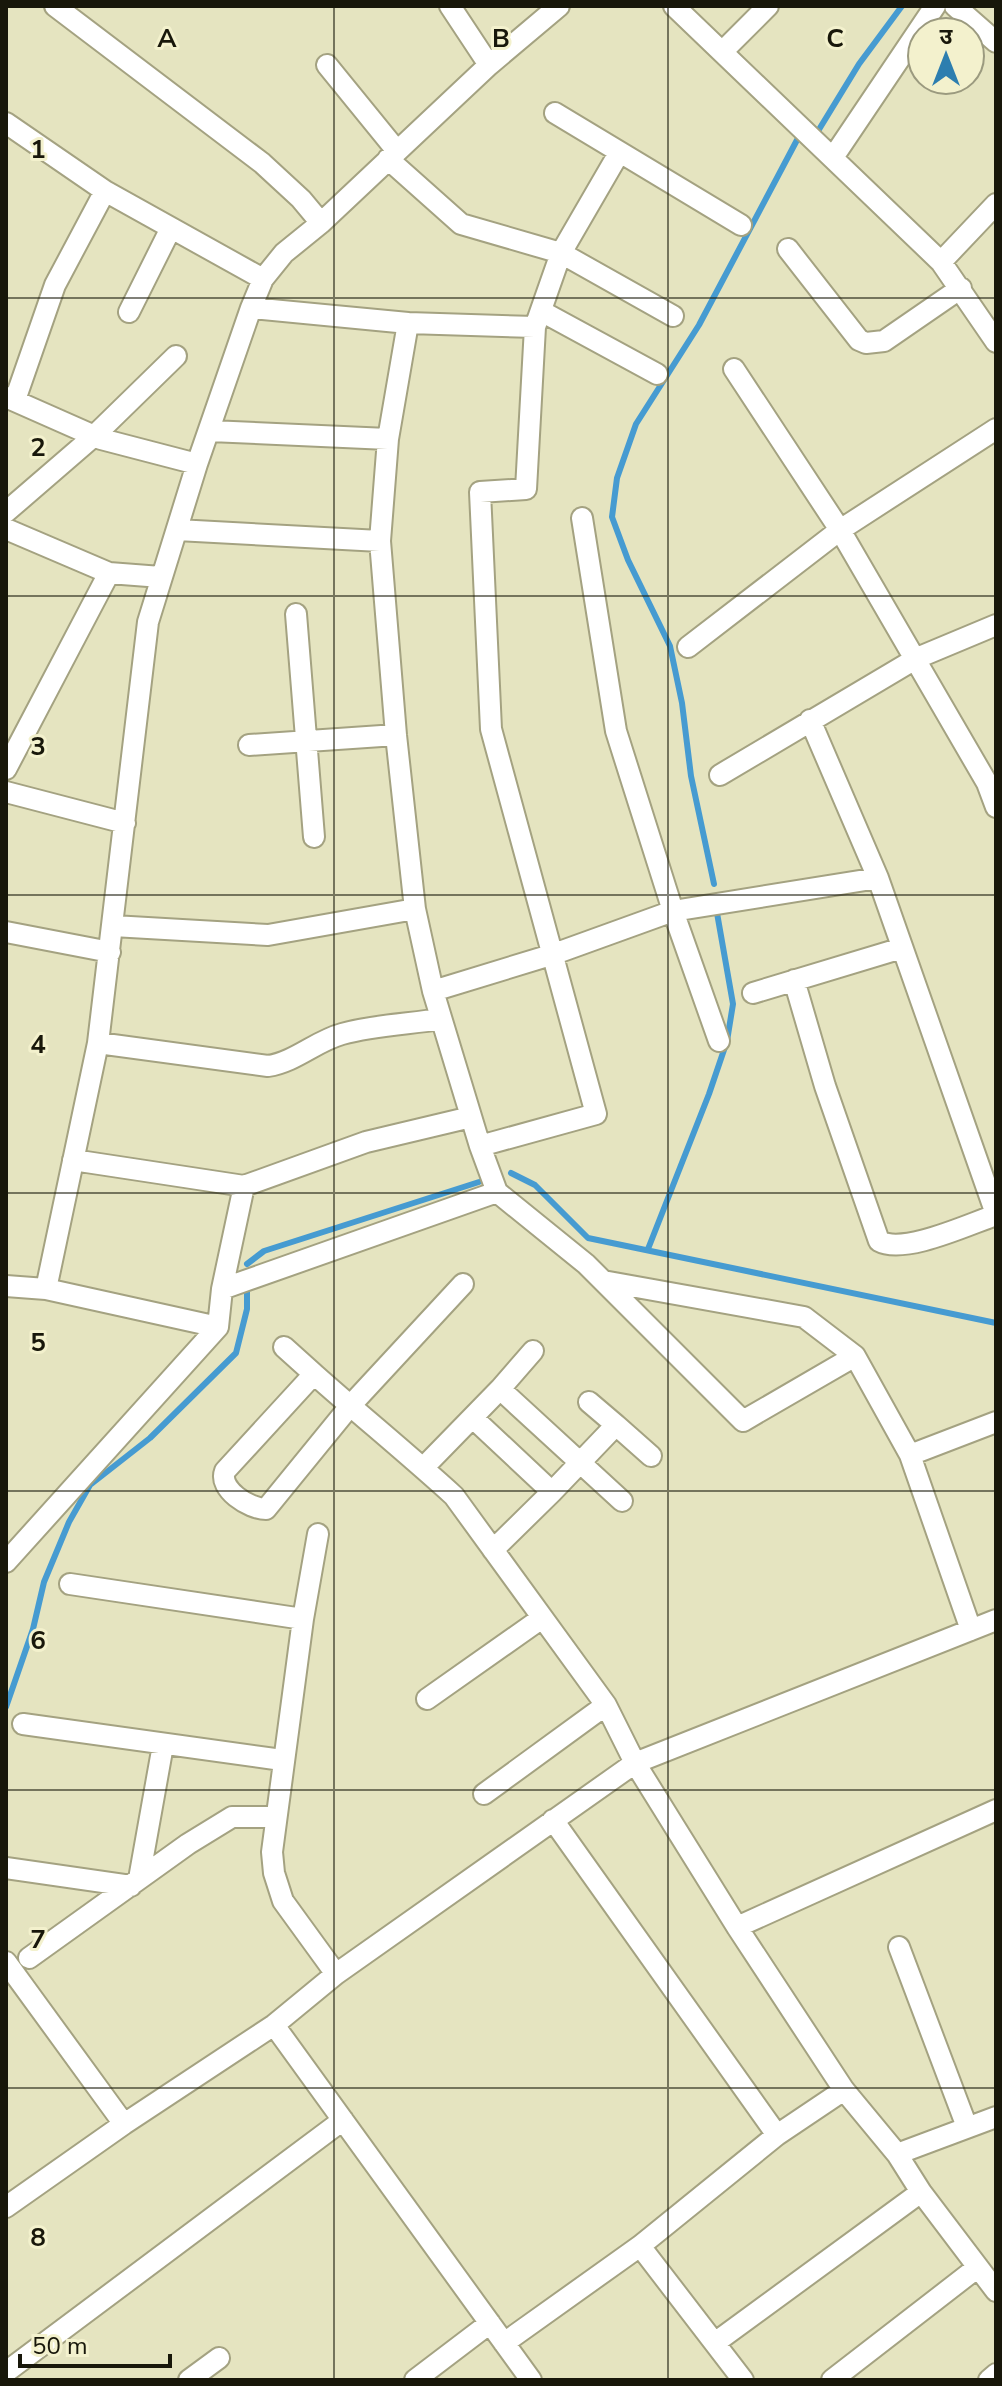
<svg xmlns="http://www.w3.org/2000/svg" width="1002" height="2386" font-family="'Nunito Sans','Noto Sans Devanagari',sans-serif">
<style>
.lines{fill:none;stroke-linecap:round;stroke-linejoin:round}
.stream{stroke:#469bd1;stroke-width:6}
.minor-casing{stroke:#a4a281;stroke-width:24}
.minor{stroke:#fff;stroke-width:20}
.grid{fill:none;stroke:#18170a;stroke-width:2;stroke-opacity:0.55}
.grid-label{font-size:26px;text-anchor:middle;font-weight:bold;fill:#18170a;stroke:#f3f1cd;stroke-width:6;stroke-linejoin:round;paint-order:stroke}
</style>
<rect width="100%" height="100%" fill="#e5e4c0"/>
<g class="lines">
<path class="stream" d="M815 136 859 64 902 6
M714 884 691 776 682 703 670 646 628 560 612 517 617 478 636 424 699 325 797 140
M511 1173 535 1185 588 1238 996 1323
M648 1249 709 1094 727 1041 733 1004 717 913
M247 1264 264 1251 479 1182
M6 1707 33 1629 44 1582 69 1522 90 1485 150 1438 236 1353 247 1309V1289"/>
<g class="minor-casing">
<path id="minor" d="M55 6 262 163 301 199 321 223
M450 6 489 65
M674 6 941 262 996 342
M955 6 996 42
M723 51 768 6
M327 65 397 151
M555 113 741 225
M6 123 105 191 263 279
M834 156 935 6
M388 159 461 224 561 253 673 316
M788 249 859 340 866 343 884 341 961 288
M941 262 996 204
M251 308 408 323 388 439 380 541 396 735 415 909 433 991 480 1146 497 1192
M541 311 657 374
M129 312 171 228
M408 323 535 327
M734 369 840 530 987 783 996 807
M6 397 101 439 197 464
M15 400 55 285 105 191
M210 431 388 439
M6 512 94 436 176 356
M582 518 616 731 673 911 719 1041
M6 529 109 573 161 577
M177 530 380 541
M296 614 314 837
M688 647 840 530 996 429
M810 720 878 878 996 1214
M249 745 396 735
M6 769 109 573
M720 775 917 658 996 625
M6 792 125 823
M113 926 268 935 415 909
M6 932 110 952
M794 980 825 1086 879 1241C904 1255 969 1224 996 1215
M433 991 554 954 673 911 878 878
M753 993 902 948
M98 1043 268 1066C295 1062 316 1041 342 1034 373 1025 409 1024 441 1019
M480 1146 596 1114 491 729 480 492 526 489 535 327 561 253 619 153
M73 1160 244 1186 366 1142 471 1117
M603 1281 804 1317 855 1356 910 1455 971 1630
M463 1284 350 1406 266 1509C249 1509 218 1489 225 1471L314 1374C360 1415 408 1454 454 1496L606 1705 635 1763 737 1927 844 2090 897 2154 921 2192 996 2291
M6 1286 46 1289 218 1327
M46 1289 98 1043 148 622 197 464 251 308 263 279 284 253 321 223 489 65 559 6
M222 1289 497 1192 586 1264 743 1421 855 1356
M284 1347 314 1374
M500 1389 533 1351
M473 1418 552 1492 493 1550
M616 1425 651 1456
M910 1455 996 1422
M423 1468 500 1389 622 1501
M552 1492 616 1425 589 1402
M318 1534 303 1619 272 1852 274 1873 283 1901 336 1974
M6 1562 218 1327 222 1289 244 1186
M70 1584 303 1619
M427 1699 542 1618
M23 1724 282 1760
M484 1794 606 1705
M553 1820 777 2135
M6 1868 131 1886
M139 1879 163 1745
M737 1927 996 1810
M899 1947 967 2127
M29 1958 188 1844 232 1817H276
M6 1962 124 2124
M274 2025 531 2380
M897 2154 996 2117
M6 2207 124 2124 274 2025 336 1974 635 1763 996 1620
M640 2246 743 2380
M716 2342 921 2192
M504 2343 640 2246 777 2135 844 2090
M6 2372 343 2120
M189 2380 219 2358
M415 2380 490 2323
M832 2380 978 2267
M989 2380 996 2374"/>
</g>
<use href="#minor" class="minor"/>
</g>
<path class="grid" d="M334 6V2380M668 6V2380M6 298H996M6 596H996M6 895H996M6 1193H996M6 1491H996M6 1790H996M6 2088H996"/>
<g class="grid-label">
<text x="167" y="47">A</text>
<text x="501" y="47">B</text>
<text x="835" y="47">C</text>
<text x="38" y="158">1</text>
<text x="38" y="456">2</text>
<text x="38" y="755">3</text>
<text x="38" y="1053">4</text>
<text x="38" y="1351">5</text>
<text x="38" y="1649">6</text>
<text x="38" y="1948">7</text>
<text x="38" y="2246">8</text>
</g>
<rect width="1002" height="2386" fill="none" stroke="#18170a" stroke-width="16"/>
<g transform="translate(946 56)"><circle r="38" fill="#f3f1cd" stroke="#9b9a7f" stroke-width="2"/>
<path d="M0-6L14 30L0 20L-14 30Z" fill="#2d7eaf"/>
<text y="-12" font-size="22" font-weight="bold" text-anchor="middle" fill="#18170a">उ</text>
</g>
<path d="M20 2354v12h150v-12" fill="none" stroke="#18170a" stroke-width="4"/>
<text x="32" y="2354" font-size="24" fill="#18170a" stroke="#f3f1cd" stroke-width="6" paint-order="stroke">50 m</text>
</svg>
